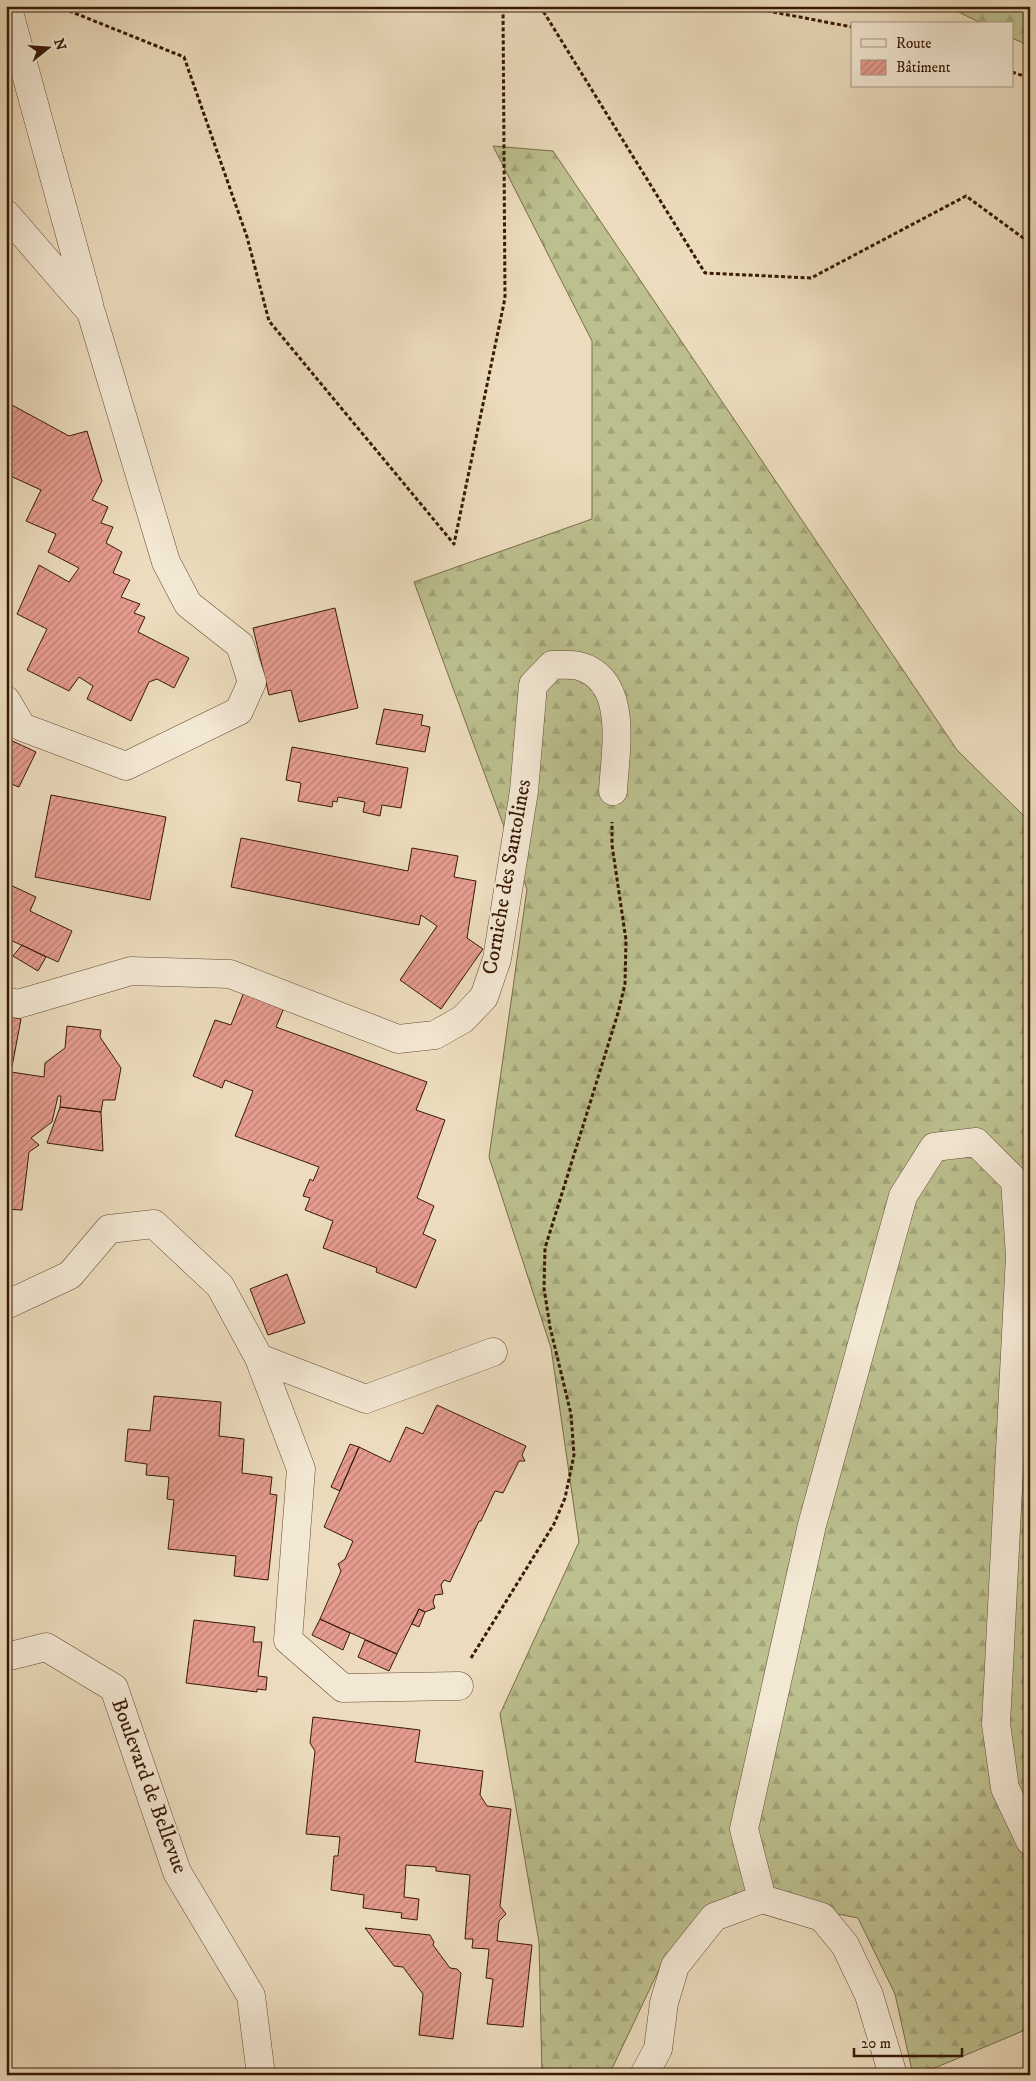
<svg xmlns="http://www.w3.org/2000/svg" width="1036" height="2081" font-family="'IM FELL DW Pica',serif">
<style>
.forest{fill:url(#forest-firs);stroke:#7a6c4a}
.building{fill:url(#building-hatch);stroke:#381906}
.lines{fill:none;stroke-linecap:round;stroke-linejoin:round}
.street-casing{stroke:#654a34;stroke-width:29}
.path{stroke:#381906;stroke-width:3;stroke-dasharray:4 2.5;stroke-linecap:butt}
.street{stroke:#f3e8d4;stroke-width:28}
.labels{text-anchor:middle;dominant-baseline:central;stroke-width:4.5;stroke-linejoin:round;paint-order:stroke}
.street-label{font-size:21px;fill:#381906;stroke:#f3e8d4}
</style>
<defs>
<pattern id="forest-firs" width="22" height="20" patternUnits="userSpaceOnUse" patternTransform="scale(1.25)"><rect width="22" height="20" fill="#bcbf8e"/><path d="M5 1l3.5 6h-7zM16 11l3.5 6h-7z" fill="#a2a479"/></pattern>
<pattern id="building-hatch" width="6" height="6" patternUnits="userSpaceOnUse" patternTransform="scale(1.25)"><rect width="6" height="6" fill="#e69c8f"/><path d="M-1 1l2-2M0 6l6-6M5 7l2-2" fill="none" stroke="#bb7e73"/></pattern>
</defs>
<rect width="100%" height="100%" fill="#ecdcbd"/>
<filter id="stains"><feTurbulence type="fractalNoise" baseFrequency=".004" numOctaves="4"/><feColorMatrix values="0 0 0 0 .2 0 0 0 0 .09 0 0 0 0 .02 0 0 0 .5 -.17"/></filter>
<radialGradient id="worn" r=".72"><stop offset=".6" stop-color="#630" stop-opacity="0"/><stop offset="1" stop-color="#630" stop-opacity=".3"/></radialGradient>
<path class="forest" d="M946 6H1030V46L1012 38V24H983Z
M493 146 553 151 957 750 1030 822V2028L918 2075H913L895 1994 858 1918 762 1899 664 1959 609 2075H542L539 1942 500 1714 579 1542 551 1348 489 1157 527 889 414 582 592 519V341Z"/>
<path class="building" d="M10 404 69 436 87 431 102 481 92 500 108 507 101 523 113 527 106 543 122 552 113 573 130 580 121 597 140 604 134 613 145 617 138 632 189 658 174 688 157 679 149 682 131 721 87 699 93 686 79 677 69 691 27 670 47 629 17 614 39 565 69 582 79 568 48 552 56 534 26 521 41 490 6 474V405Z
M335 608 358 708 299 722 291 690 269 695 253 628Z
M384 709 423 715 421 725 430 727 425 752 376 744Z
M6 738 36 752 19 787 6 782Z
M292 747 408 768 401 808 382 805 380 816 363 812 365 802 338 797 337 802 333 801 332 807 298 801 301 783 286 780Z
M51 795 166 817 150 900 35 877Z
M241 838 408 871 412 848 458 856 454 877 476 881 467 938 483 949 441 1009 400 980 437 926 421 915 419 925 231 887Z
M6 883 36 897 30 911 72 931 58 962 6 938Z
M22 945 46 957 38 971 13 956Z
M246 987 286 1003 276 1027 427 1082 416 1110 445 1120 417 1198 434 1206 423 1234 436 1240 416 1288 376 1272 377 1268 323 1248 333 1221 305 1210 310 1198 303 1196 310 1179 313 1181 319 1167 235 1136 253 1091 225 1080 222 1088 193 1076 215 1020 231 1025Z
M6 1016 21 1019 11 1072 44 1077 45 1063 65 1048 67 1026 101 1030 100 1037 121 1068 115 1100H103L101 1112 60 1107 61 1096H58L52 1122 31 1138 39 1145 29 1152 22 1210 6 1209Z
M60 1107 101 1112 103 1151 47 1143Z
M287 1274 305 1323 268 1335 250 1289Z
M154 1396 221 1402 219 1436 244 1439 242 1473 272 1477 270 1494 277 1495 268 1580 234 1576 236 1556 168 1549 174 1500 167 1499 169 1477 146 1475 147 1464 125 1461 128 1429 150 1431Z
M437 1405 526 1446 522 1455 525 1461H519L503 1493 495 1491 481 1521H479L450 1582 444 1580 441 1585 443 1594 435 1595 433 1602 435 1608 425 1612 419 1609 397 1654 320 1619 341 1571 338 1564 345 1559 353 1541 324 1527 359 1447 390 1462 406 1427 423 1434Z
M350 1444 359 1447 340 1491 331 1487Z
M419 1609 425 1612 419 1627 412 1624Z
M320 1619 350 1633 343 1650 312 1635Z
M194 1620 255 1627 253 1642H262L258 1676 267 1677 266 1690 257 1689V1692L186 1683Z
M365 1640 397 1654 389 1671 358 1657Z
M313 1717 420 1730 415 1762 483 1771 480 1795 487 1806 511 1809 500 1906 506 1914 499 1921 497 1941 532 1945 523 2027 487 2024 493 1979 486 1978 489 1949 472 1948 473 1939H465L470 1875 436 1871V1867L406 1865 404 1897 419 1899 417 1920 401 1918 402 1913 363 1908 364 1895 331 1890 334 1856H338L340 1837 306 1834 315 1751 310 1743Z
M365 1928 430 1935 434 1942 433 1945 450 1968 457 1969 461 1973 453 2039 419 2035 423 1994 403 1967 394 1966Z"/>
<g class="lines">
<g class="street-casing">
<path id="street" d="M6 14 10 16 89 304
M6 214 91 312 166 562 188 604 240 645 252 682 239 711 126 766 22 727 6 700
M6 1001 18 1004 131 971 230 974 398 1039 435 1035 463 1019 484 997 497 959 524 791 533 685 552 665C561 665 571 664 579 666 630 680 615 752 613 791
M6 1305 70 1275 109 1229 154 1224 220 1286 259 1358 301 1469 288 1640 343 1688 459 1686
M259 1358 366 1399 493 1352
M6 1657 46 1647 114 1688 177 1872 251 1996 261 2075
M762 1899 744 1829 812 1525 903 1196 934 1147 976 1142 1015 1181 1020 1256 996 1724 1005 1788 1030 1841
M644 2075 658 2049 664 2003 675 1966 714 1917 762 1899 822 1917 845 1945 869 1995 893 2075"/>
</g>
<path class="path" d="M57 6 184 57 247 237 269 321 454 544 505 298 503 6
M540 6 705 273 811 278 966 196 1030 243
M762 6 768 11 852 27
M1012 72 1030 78
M471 1658 554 1524 565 1498 574 1455 571 1414 550 1327 544 1288 545 1248 618 1013 625 984 626 940 612 845V822"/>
<use href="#street" class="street"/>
</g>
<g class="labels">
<g class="street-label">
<text transform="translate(507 877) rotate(-80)">Corniche des Santolines</text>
<text transform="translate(149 1786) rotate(70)">Boulevard de Bellevue</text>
</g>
</g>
<rect width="1036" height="2081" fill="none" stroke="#ecdcbd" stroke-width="25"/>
<rect x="8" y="8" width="1021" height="2066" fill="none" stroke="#381906" stroke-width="2.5"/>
<rect x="12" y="12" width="1011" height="2056" fill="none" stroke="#381906"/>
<rect x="851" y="22" width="162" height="65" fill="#f3e8d4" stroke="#a89582"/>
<rect x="861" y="39" width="25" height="8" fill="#f3e8d4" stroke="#a89582"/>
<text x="896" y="48" font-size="15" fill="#381906">Route</text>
<rect x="861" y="60" width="25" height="15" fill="url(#building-hatch)" stroke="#a89582"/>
<text x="896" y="72" font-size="15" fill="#381906">Bâtiment</text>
<g transform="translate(48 48) rotate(73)" stroke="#f3e8d4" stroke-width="4" paint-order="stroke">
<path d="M0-4L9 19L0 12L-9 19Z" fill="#381906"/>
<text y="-8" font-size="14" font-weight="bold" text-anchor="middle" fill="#381906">N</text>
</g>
<path d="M854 2048v8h108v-8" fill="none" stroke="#381906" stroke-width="2.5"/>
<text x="861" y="2048" font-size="15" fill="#381906" stroke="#f3e8d4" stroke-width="4" paint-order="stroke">20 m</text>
<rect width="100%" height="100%" filter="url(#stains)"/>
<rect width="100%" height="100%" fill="url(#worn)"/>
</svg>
